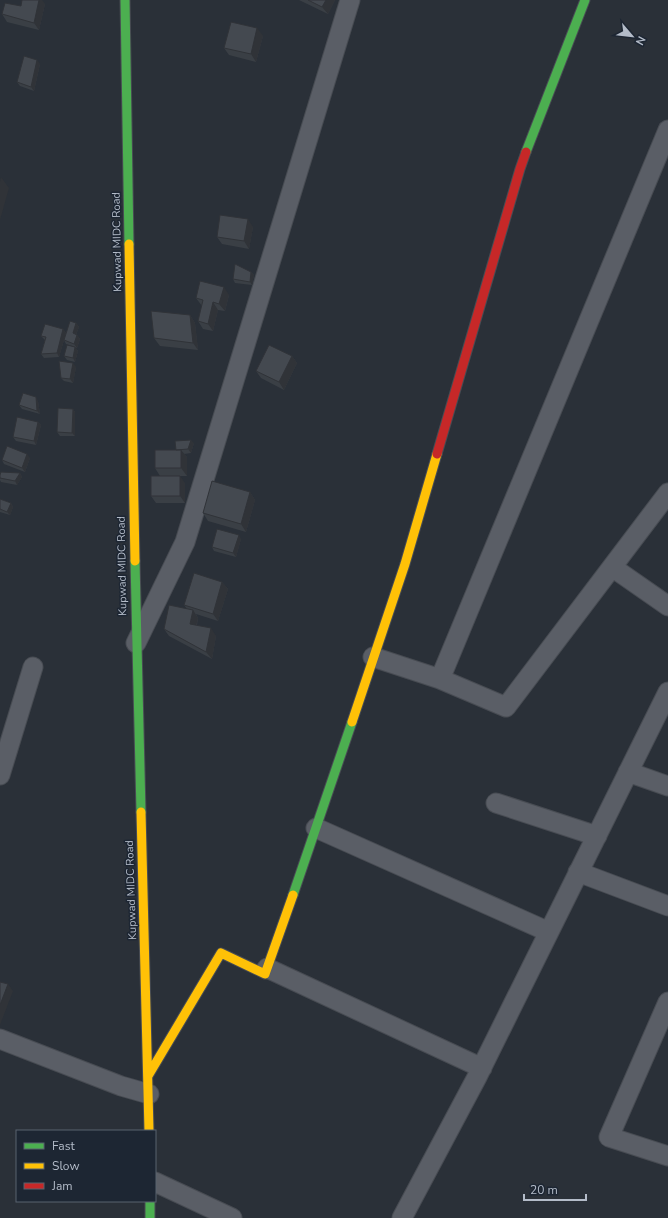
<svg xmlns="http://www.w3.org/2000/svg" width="668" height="1218" font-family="'Nunito Sans',sans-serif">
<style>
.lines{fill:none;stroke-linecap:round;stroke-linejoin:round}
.street-casing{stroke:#484c53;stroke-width:21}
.fast-casing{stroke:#484c53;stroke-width:11}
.slow-casing{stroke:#484c53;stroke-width:11}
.jam-casing{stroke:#484c53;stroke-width:11}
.street{stroke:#5a5e66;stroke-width:19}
.fast{stroke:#4caf50;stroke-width:9}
.slow{stroke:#ffc107;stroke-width:9}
.jam{stroke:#c62828;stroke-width:9}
.wall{fill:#3a3f45}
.shaded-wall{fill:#303338}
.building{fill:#444950;stroke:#303338}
.labels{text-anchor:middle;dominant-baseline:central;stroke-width:3;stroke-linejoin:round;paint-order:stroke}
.street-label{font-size:11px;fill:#b4bcc9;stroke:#1d2633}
</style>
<rect width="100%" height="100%" fill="#2a3038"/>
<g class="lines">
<g class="street-casing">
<path id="street" d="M612 567 668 606
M136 643 185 542 350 0
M373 657 440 679 668 130
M440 679 506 707 668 493
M628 772 668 786
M0 775 33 667
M496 803 597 836
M316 828 549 932
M578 872 668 906
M267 968 482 1068
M668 1002 609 1137 668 1156
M0 1039 121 1086 149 1094
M155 1182 232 1218
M402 1218 477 1077 668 692"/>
</g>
<g class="fast-casing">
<path id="fast" d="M125 0 129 244
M526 152 585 0
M135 561 141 812
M293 895 352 722
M150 1201V1218"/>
</g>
<g class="slow-casing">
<path id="slow" d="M129 244 135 561
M352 722 405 564 437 454
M141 812 149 1131
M148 1076 221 953 265 974 293 895"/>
</g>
<g class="jam-casing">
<path id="jam" d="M437 454 520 169 526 152"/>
</g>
<use href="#street" class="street"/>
<use href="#fast" class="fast"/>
<use href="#slow" class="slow"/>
<use href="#jam" class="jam"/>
</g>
<path class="wall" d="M299 0H335L328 14Z
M45 4 39 30 7 22 2 14 21 6Z
M263 36 256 62 229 55 224 48Z
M40 64 34 91 20 86 17 82Z
M253 227 249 249 222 244 217 237Z
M251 272 254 275 252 285 235 283 233 279Z
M229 295 225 311 218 310 213 331 203 329 198 321 202 306 196 298Z
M190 315 195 323 198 350 160 346 154 338Z
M76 323 79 327 76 335H77L80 339 77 348 75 347 78 351 75 362 67 360 64 356 75 347 66 344 64 340 59 357 44 358 41 354 45 340 41 336 63 329 66 333Z
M292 356 297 363 284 390 261 378 256 371Z
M76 367 73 383 64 381 61 378Z
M38 401 40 414 22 409 19 405Z
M73 409 75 412V436H60L57 432Z
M38 422 41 425 36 445 16 441 13 437Z
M194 443 191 453 184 454 187 457V476H160L155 468 176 450Z
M30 458 25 472 4 464 2 460Z
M20 473 22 477 17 485 1 482 0 480V475Z
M185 483V503H156L151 496Z
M250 492 255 500 246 532 208 521 203 513Z
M0 499 11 503 13 507 10 515 0 512Z
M241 539 236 557 214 551 212 547Z
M222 582 228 589 218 621 196 614 198 618 197 625 216 636 212 659 169 636 164 629 187 609 184 605Z"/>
<path class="shaded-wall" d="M39 0H42L45 4 39 30 34 23Z
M326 0H335L328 14 322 7Z
M257 28 263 36 256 62 251 54Z
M37 60 40 64 34 91 31 87Z
M1 177 9 188 0 220V182Z
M248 219 253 227 249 249 244 241Z
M251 272 254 275 252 285 250 282Z
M224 287 229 295 225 311 219 304Z
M213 302 218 310 213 331 208 324Z
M190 315 195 323 198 350 193 343Z
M76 323 79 327 75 337 73 333Z
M63 329 66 333 59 357 57 353Z
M77 335 80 339 77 348 74 344Z
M75 347 78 351 75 362 73 358Z
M292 356 297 363 284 390 279 382Z
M73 363 76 367 73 383 70 379Z
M36 397 38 401 40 414 37 411Z
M73 409 75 412V436L72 433Z
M38 422 41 425 36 445 34 441Z
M191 440 194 443 191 453 188 449Z
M181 450 187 457V476L181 468Z
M27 454 30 458 25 472 22 468Z
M20 473 22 477 17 485 15 481Z
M180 476 185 483V503L180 496Z
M250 492 255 500 246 532 241 524Z
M11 503 13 507 10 515 7 512Z
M239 535 241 539 236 557 233 553Z
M222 582 228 589 218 621 213 614Z
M193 610 198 618 195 631 190 624Z
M211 628 216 636 212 659 206 652Z
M8 984 13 991 0 1025V1005Z"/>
<path class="building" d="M22 0H39L34 23 2 14 5 3 21 6Z
M308 0H326L322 7Z
M231 22 257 28 251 54 224 48Z
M24 56 37 60 31 87 17 82Z
M220 215 248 219 244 241 217 237Z
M235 264 251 272 250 282 233 279Z
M200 281 224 287 219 304 213 302 208 324 198 321 203 300 196 298Z
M151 311 190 315 193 343 154 338Z
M70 321 76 323 73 333 77 335 74 344 64 340Z
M45 324 63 329 57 353 41 354 46 337 41 336Z
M67 345 75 347 73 358 64 356Z
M269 345 292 356 279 382 256 371Z
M59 361 73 363 70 379 61 378Z
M23 393 36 397 37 411 19 405Z
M58 408 73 409 72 433 57 432Z
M17 417 38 422 34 441 13 437Z
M191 440 188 449 176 450 175 441Z
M7 446 27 454 22 468 2 460Z
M155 450H181V468H155Z
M1 472 20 473 15 481 0 478V475Z
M151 476H180V496H151Z
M212 481 250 492 241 524 203 513Z
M0 499 11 503 7 512 0 509Z
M217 529 239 535 233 553 212 547Z
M194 573 222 582 213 614 184 605Z
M169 605 193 610 190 624 211 628 206 652 164 629Z
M0 982 8 984 0 1005Z"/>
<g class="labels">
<g class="street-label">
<text transform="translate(117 242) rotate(-91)">Kupwad MIDC Road</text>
<text transform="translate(122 566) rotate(-91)">Kupwad MIDC Road</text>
<text transform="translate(131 890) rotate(-92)">Kupwad MIDC Road</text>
</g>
</g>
<rect x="16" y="1130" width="140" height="72" fill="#1d2633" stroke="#59626f"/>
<rect x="24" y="1143" width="20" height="6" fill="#4caf50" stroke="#59626f"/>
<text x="52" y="1150" font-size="12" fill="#b4bcc9">Fast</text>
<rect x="24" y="1163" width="20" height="6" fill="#ffc107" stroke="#59626f"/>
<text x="52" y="1170" font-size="12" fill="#b4bcc9">Slow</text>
<rect x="24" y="1183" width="20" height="6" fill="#c62828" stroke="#59626f"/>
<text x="52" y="1190" font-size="12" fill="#b4bcc9">Jam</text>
<g transform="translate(632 36) rotate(118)" stroke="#1d2633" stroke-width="3" paint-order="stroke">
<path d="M0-3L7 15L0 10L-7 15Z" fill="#b4bcc9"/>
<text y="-6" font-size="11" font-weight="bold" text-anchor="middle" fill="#b4bcc9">N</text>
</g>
<path d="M524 1194v6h62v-6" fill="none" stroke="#b4bcc9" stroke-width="2"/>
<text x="530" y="1194" font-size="12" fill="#b4bcc9" stroke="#1d2633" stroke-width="3" paint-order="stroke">20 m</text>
</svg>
